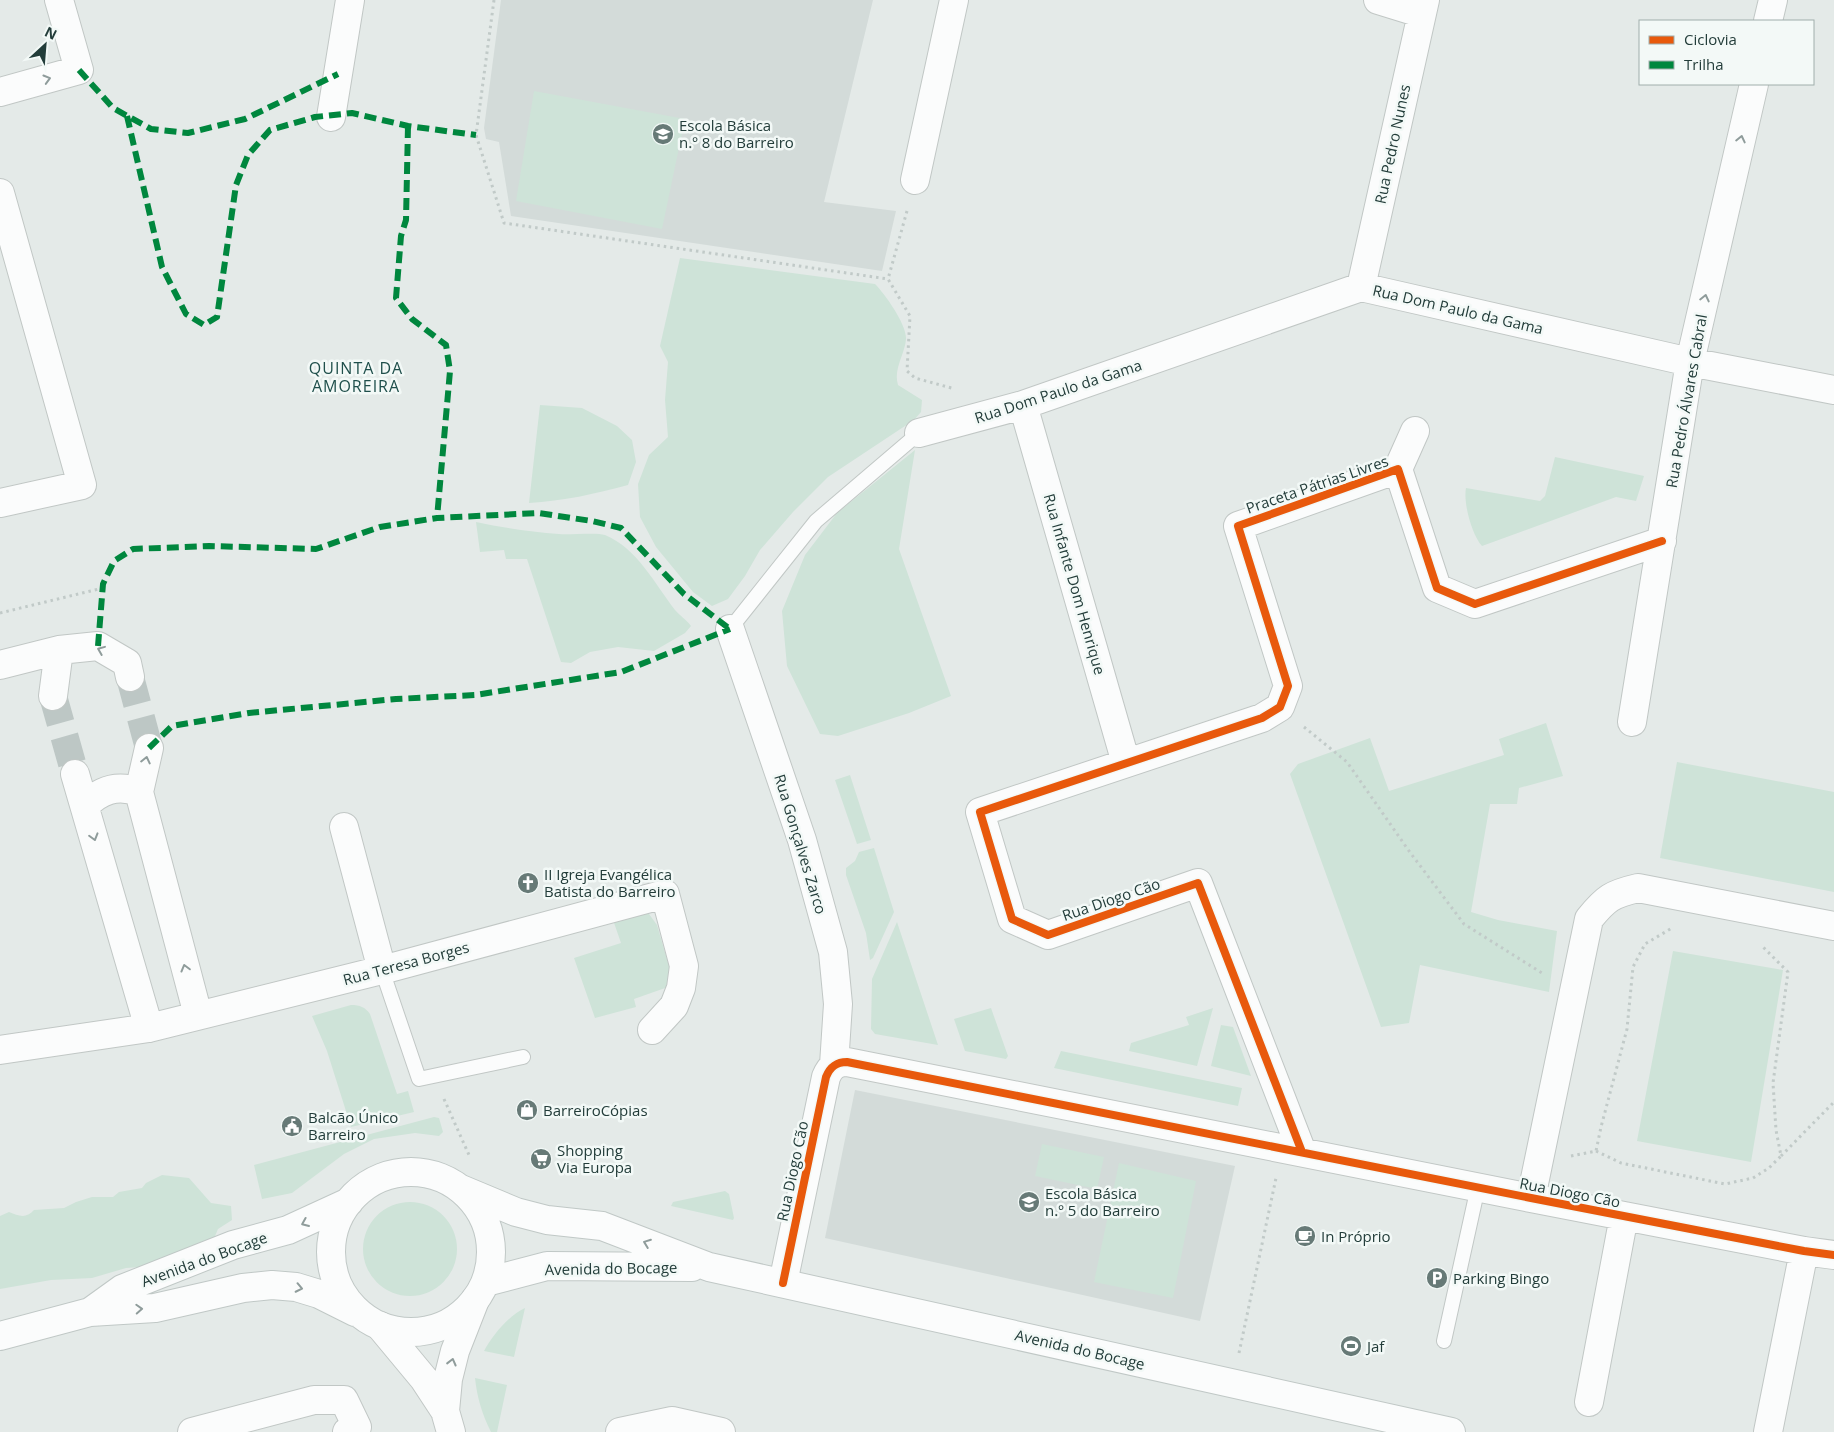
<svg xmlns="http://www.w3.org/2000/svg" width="1834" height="1432" font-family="'Open Sans',sans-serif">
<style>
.built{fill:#d3dbd9}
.green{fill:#cee3d8}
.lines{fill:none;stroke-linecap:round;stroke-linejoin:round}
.street-tunnel{stroke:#bdc7c5;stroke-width:28;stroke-dasharray:28 14;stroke-linecap:butt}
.lane-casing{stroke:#c1c7c5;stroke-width:16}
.street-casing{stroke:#c1c7c5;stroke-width:30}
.secondary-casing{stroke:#c0c8c6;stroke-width:30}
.path{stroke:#c1cac8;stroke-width:3;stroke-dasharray:2.5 4;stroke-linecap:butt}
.lane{stroke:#fbfcfc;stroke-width:14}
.street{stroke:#fbfcfc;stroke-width:28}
.secondary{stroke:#fbfcfc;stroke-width:28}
.quiet{stroke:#00873e;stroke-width:6;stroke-dasharray:12 6;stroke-linecap:butt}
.cycleway-casing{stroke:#f3f9f7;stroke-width:11}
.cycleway{stroke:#e8590c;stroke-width:8}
.oneway{stroke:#8f9c9b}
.labels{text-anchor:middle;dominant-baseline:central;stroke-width:5;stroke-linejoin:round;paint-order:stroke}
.poi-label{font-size:15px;fill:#233d3a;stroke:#f3f9f7;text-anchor:start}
.street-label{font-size:15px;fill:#233d3a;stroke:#f3f9f7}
.neighbourhood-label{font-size:16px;letter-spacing:1px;fill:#1f4f4b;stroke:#f3f9f7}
</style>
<rect width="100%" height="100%" fill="#e4eae8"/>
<path class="built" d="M501 0H873L824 202 896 211 882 271 511 216 499 142 486 139 484 128Z
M855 1090 1235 1166 1200 1321 825 1238Z"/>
<path class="green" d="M534 91 685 119 662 229 516 201Z
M680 258 875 284C885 294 907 325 906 339 905 354 893 369 898 385L922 400 921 412 914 420 828 477 793 512 760 550 745 576 728 599 712 606 693 592 656 547 640 517 638 484 649 455 668 437 665 400 668 362 660 346Z
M540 405 582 408 617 426 632 440 636 462 628 485C595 494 563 501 529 503Z
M915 450 899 549 951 696 909 713 838 736 820 734 787 666 782 611 805 555 837 513Z
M1555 457 1644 476 1636 501 1616 497 1482 546C1472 535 1463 503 1466 488L1540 501 1545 496Z
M476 522C504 528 531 532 559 534 570 535 597 532 605 535 637 548 655 584 675 610 680 616 686 619 691 626L685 633 654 651 618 647 590 652 571 663 561 662 527 559H506L504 550 480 552Z
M1546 723 1563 776 1519 788 1517 804H1490L1471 912 1498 920 1557 931 1549 992 1420 965 1409 1023 1381 1027 1290 774 1298 764 1370 738 1389 791 1504 755 1499 739Z
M1677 762 1834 792V892L1660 858Z
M850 775 871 840 857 844 835 780Z
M874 848 894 912 873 958 870 960 866 933 846 875V868L855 861 859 852Z
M642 911 649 914 657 925 671 973 668 987 634 999 636 1007 595 1018 574 958 621 943 612 917Z
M897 922 938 1045 875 1034 871 1029 872 979Z
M1673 951 1783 970 1751 1162 1637 1141Z
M351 1005C360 1005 365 1007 370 1014L397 1094 408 1091 414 1112 351 1127 327 1051 312 1016Z
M991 1008 1008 1056 1006 1059 965 1051 954 1019Z
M1213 1008 1197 1066 1129 1051 1131 1043 1189 1025 1186 1017Z
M1221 1025 1233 1027 1251 1076 1211 1066Z
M1061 1051 1242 1088 1238 1106 1054 1068Z
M434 1117 439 1118 443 1132 439 1136 415 1133 374 1139 344 1154 292 1193 262 1199 254 1165Z
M1042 1144 1104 1157 1097 1189 1035 1176Z
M1119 1163 1196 1181 1173 1298 1094 1282Z
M162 1175 189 1178 211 1203 231 1206 232 1220 218 1229 210 1248 155 1266 126 1268 92 1278 51 1280 0 1289V1216L9 1212C19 1216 26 1219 34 1210L64 1208 76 1202 92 1197H113L119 1192 142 1188 146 1183Z
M725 1191 729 1194 734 1218 733 1220 671 1206 673 1202Z
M363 1249a47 47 0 1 1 94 0a47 47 0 1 1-94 0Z
M525 1308 514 1357 484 1351C492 1336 509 1315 525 1308Z
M475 1378 507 1385 497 1432H491C482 1414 477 1397 475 1378Z"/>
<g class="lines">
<path class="street-tunnel" d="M130 677 149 748
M53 696 75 774"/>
<g class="lane-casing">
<path id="lane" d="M730 629 816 521 919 433
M382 970 419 1079 523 1057
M1444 1341 1478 1187"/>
</g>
<g class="street-casing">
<path id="street" d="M1378 0 1420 13
M1768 21 1773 0
M0 92 79 70 59 0
M331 117 350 0
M915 180 954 0
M0 193 82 485 0 503
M1361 287 1425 0
M1023 405 1126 763
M919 433 1023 405 1361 287 1690 362 1834 390
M1398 469 1415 431
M730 629 802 840 833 952 838 1004 834 1065
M0 665 59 650 98 646 127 663 130 677
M53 696 59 650
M1632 722 1690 362 1754 84
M149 748 139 792 198 1015
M75 774 149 1028
M85 806C100 790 117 784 139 792
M344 827 382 970
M0 1050 149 1028 382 970 665 894 684 966 681 988 674 1006 652 1030
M1302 1152 1198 883 1048 935 1012 919 980 812 1262 718 1280 707 1288 686 1238 526 1398 469 1437 588 1475 604 1662 541
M1531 1198 1589 919C1606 898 1612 894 1638 888L1834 926
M783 1283 826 1077C830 1067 836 1062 847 1062L1531 1198 1804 1251 1834 1255
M380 1326 424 1379 445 1411 451 1432
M1589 1402 1624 1216
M445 1411 448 1379 455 1351 475 1300
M192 1432 314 1400H344L357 1427 347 1432
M620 1432 672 1421 721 1432
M1768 1432 1804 1251"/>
</g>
<g class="secondary-casing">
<path id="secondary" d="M331 1252a80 80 0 1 1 160 0a80 80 0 1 1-160 0Z
M461 1189 516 1212 547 1220 602 1226 709 1267 1451 1432
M486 1282 547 1266 692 1267
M90 1312 122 1289 233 1245 288 1230 349 1202
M0 1336 90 1312 155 1308 243 1288 272 1285 296 1287 319 1294 355 1312"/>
</g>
<path class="path" d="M494 0 476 135 504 223 888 279
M907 211 888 279 910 316 907 371 915 378 955 389
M0 613 103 588
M1304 727 1347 762 1409 851 1464 924 1542 973 1545 974
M444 1099 469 1155
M1596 1151 1621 1163 1725 1184 1753 1178 1769 1168 1781 1156 1776 1130 1773 1083 1788 972 1761 945
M1571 1156 1596 1151 1601 1127 1627 1029 1633 967 1645 944 1672 928
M1781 1156 1834 1102
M1239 1353 1276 1178"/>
<use href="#lane" class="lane"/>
<use href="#street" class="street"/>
<use href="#secondary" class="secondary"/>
<path class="quiet" d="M79 70 113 108 151 129 188 133 245 119 338 74
M127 116 162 267 186 314 204 325 217 317 236 185 248 155 270 130 315 117 352 113 408 126 476 135
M408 126 406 220 401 236 396 298 412 319 446 345 450 371 437 518
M98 646 103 584 114 561 133 549 209 546 316 549 380 527 437 518 538 513 592 521 621 528 684 594 730 629
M149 748 172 726 249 713 396 699 475 695 621 672 730 629"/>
<g class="cycleway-casing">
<path id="cycleway" d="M1302 1152 1198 883 1048 935 1012 919 980 812 1262 718 1280 707 1288 686 1238 526 1398 469 1437 588 1475 604 1662 541
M783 1283 826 1077C830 1067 836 1062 847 1062L1531 1198 1804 1251 1834 1255"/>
</g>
<use href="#cycleway" class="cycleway"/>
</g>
<defs><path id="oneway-chevron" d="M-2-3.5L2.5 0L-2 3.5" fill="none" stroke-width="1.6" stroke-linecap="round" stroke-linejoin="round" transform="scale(1.25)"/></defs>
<g class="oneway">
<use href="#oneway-chevron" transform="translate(47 79) rotate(-16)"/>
<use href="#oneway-chevron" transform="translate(1741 139) rotate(-77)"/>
<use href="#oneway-chevron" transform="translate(1705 298) rotate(-77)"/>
<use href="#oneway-chevron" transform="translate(101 650) rotate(-158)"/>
<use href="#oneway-chevron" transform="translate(146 760) rotate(-77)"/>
<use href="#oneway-chevron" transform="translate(94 837) rotate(74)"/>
<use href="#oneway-chevron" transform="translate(185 968) rotate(-105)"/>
<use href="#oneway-chevron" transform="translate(305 1223) rotate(157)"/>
<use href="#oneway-chevron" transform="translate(647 1243) rotate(-159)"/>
<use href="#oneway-chevron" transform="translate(299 1288) rotate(12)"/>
<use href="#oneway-chevron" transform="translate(139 1309) rotate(-3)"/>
<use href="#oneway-chevron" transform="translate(452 1362) rotate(-76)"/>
</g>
<defs>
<g id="school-disc" transform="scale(1.125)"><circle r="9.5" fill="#677a77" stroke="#f3f9f7"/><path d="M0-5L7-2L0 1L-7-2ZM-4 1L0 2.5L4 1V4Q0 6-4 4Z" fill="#fff"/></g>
<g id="church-disc" transform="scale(1.125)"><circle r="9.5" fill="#677a77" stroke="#f3f9f7"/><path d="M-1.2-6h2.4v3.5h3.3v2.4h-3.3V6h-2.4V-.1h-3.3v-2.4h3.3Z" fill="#fff"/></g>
<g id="shop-disc" transform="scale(1.125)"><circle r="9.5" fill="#677a77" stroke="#f3f9f7"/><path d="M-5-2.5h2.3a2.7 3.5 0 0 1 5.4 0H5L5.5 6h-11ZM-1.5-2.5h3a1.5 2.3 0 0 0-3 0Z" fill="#fff"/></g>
<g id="civic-disc" transform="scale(1.125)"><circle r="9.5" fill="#677a77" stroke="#f3f9f7"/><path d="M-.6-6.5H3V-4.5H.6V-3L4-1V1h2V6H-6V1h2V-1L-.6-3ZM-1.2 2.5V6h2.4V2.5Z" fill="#fff"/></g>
<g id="supermarket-disc" transform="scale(1.125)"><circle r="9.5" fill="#677a77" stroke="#f3f9f7"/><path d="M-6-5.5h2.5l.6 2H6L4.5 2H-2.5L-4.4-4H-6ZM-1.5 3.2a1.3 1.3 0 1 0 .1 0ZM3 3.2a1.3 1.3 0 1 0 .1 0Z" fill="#fff"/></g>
<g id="cafe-disc" transform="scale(1.125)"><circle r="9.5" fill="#677a77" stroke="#f3f9f7"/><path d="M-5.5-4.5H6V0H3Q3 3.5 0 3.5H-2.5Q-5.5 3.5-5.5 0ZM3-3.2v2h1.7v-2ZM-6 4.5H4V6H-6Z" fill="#fff"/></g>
<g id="parking-disc" transform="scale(1.125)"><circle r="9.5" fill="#677a77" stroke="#f3f9f7"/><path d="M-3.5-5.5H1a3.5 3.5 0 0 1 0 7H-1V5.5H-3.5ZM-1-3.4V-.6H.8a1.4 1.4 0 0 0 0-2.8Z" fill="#fff"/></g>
<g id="stadium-disc" transform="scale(1.125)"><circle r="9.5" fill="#677a77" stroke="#f3f9f7"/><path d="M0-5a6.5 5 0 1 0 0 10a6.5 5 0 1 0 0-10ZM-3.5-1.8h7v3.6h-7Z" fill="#fff"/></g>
</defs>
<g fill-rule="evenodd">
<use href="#school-disc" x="663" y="134"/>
<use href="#church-disc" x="528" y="883"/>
<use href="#shop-disc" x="527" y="1110"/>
<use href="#civic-disc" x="292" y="1126"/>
<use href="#supermarket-disc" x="541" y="1159"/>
<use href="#school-disc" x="1029" y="1202"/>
<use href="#cafe-disc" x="1305" y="1236"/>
<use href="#parking-disc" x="1437" y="1278"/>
<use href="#stadium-disc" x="1351" y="1346"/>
</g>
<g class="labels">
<g class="poi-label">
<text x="679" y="125">Escola Básica<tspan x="679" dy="17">n.º 8 do Barreiro</tspan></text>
<text x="544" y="874">II Igreja Evangélica<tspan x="544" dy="17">Batista do Barreiro</tspan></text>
<text x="543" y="1110">BarreiroCópias</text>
<text x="308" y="1117">Balcão Único<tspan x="308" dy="17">Barreiro</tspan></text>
<text x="557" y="1150">Shopping<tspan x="557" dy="17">Via Europa</tspan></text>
<text x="1045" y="1193">Escola Básica<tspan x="1045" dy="17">n.º 5 do Barreiro</tspan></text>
<text x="1321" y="1236">In Próprio</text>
<text x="1453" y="1278">Parking Bingo</text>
<text x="1367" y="1346">Jaf</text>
</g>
<g class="street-label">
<text transform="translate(1392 144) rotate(-78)">Rua Pedro Nunes</text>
<text transform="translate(1458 309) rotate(13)">Rua Dom Paulo da Gama</text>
<text transform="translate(1058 391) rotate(-18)">Rua Dom Paulo da Gama</text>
<text transform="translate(1686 401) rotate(-80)">Rua Pedro Álvares Cabral</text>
<text transform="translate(1317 484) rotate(-19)">Praceta Pátrias Livres</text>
<text transform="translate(1075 584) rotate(74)">Rua Infante Dom Henrique</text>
<text transform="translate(801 844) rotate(73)">Rua Gonçalves Zarco</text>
<text transform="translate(1111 899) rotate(-19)">Rua Diogo Cão</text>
<text transform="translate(406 963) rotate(-15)">Rua Teresa Borges</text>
<text transform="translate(792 1171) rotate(-78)">Rua Diogo Cão</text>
<text transform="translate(1570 1192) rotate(11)">Rua Diogo Cão</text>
<text transform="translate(204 1259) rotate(-20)">Avenida do Bocage</text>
<text transform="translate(611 1268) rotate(-1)">Avenida do Bocage</text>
<text transform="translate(1080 1349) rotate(13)">Avenida do Bocage</text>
</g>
<g class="neighbourhood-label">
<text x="356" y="368">QUINTA DA<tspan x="356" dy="18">AMOREIRA</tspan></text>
</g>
</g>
<rect x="1639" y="20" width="175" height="65" fill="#f3f9f7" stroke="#a0aeab"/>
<rect x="1649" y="36" width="25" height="8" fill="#e8590c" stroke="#a0aeab"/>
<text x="1684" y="45" font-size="15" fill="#233d3a">Ciclovia</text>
<rect x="1649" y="61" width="25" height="8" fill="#00873e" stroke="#a0aeab"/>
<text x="1684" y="70" font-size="15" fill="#233d3a">Trilha</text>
<g transform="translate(45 45) rotate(26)" stroke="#f3f9f7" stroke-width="4" paint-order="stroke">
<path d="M0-4L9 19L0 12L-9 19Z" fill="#233d3a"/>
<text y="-8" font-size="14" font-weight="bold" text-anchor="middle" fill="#233d3a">N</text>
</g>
</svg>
